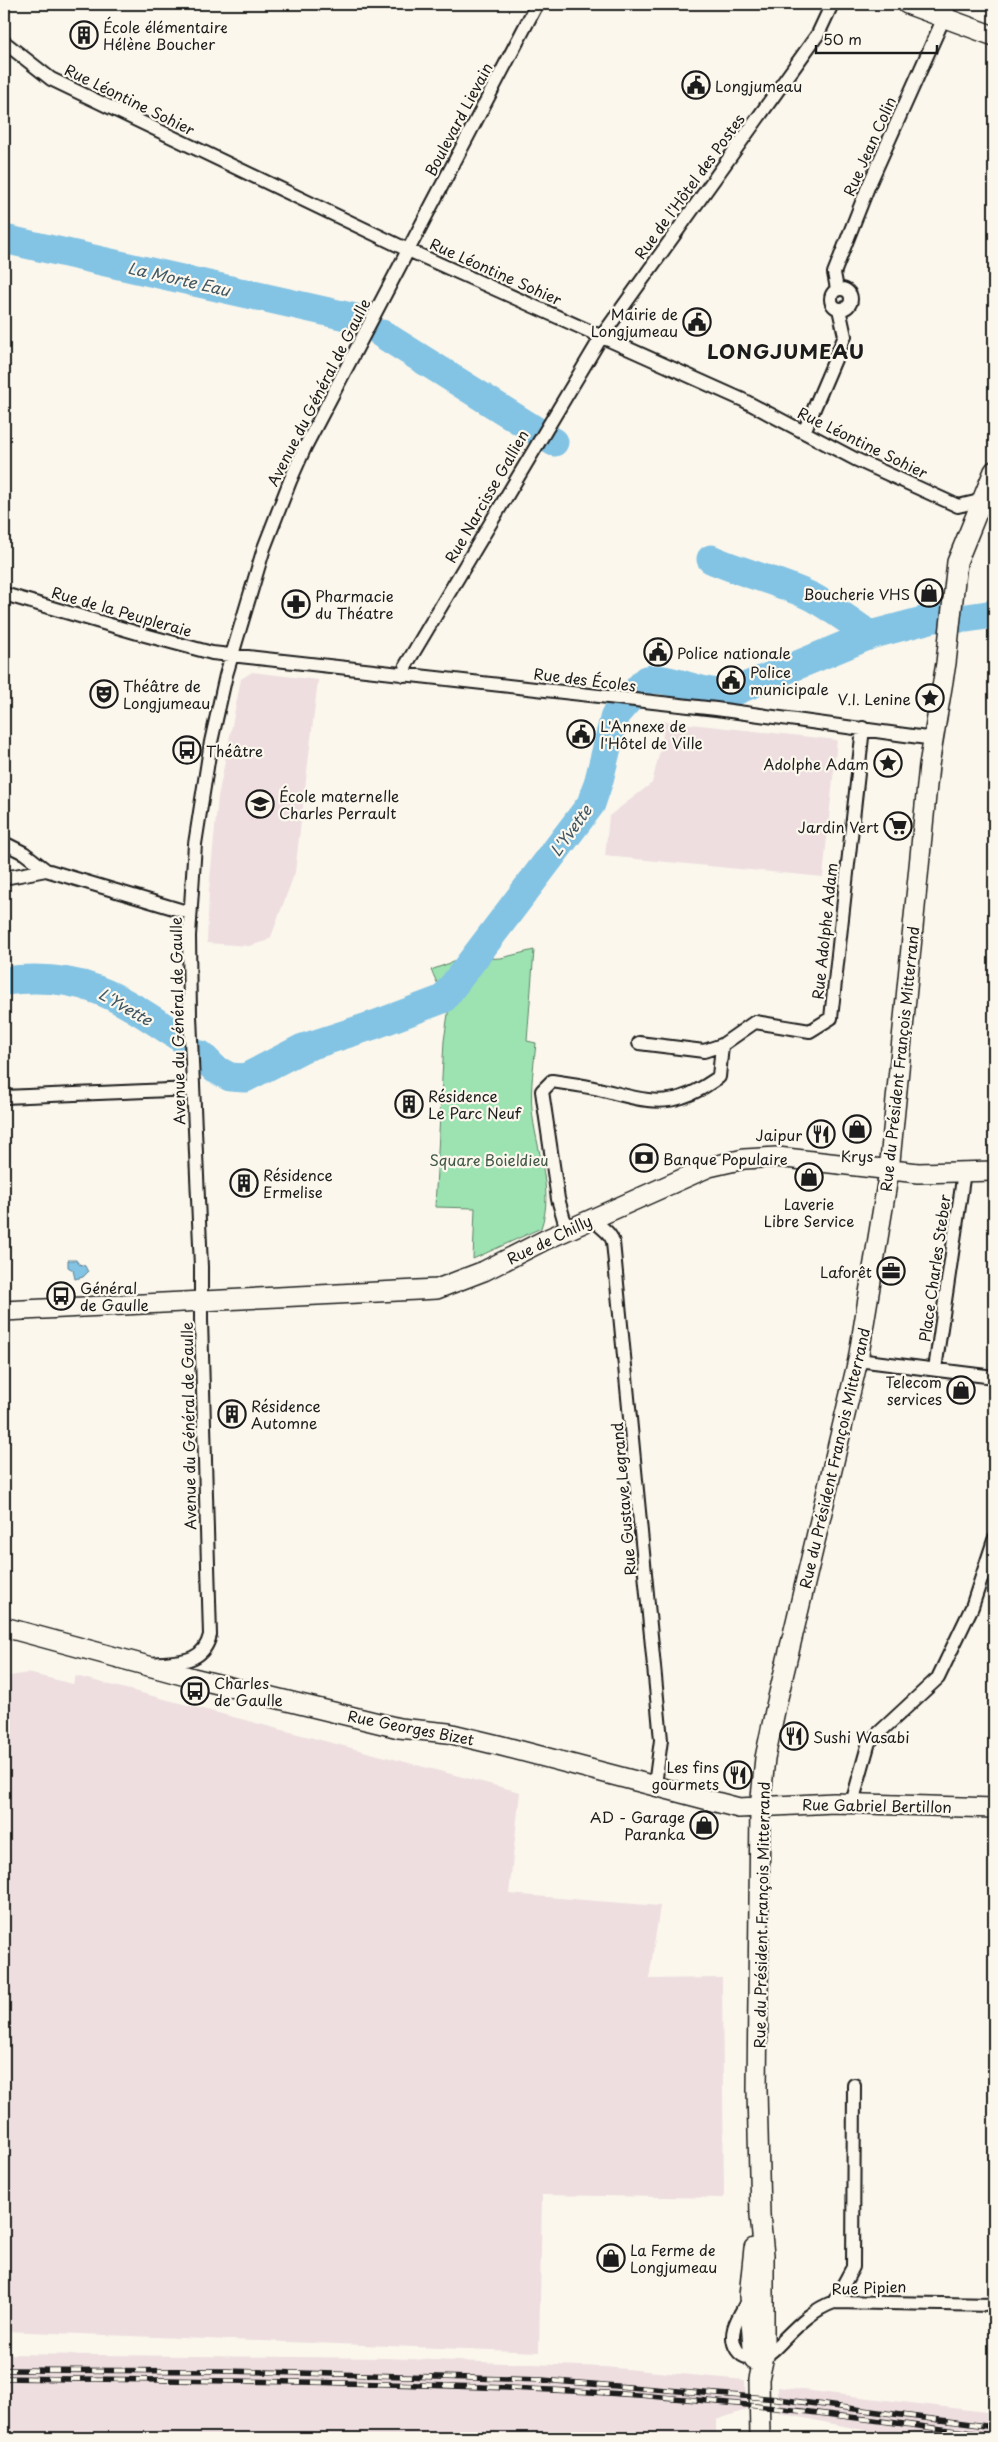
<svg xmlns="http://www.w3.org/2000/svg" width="998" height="2442" font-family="'Playpen Sans',sans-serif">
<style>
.built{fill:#eedee0}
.green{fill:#9ce3b1;stroke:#5c8066}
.water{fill:#83c3e4;stroke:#5a8094}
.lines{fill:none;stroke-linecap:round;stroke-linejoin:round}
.river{stroke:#83c3e4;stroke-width:29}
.street-casing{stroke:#1c1c1c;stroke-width:16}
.secondary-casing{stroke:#1c1c1c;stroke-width:22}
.street{stroke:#fbf7ec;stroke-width:12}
.secondary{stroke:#fbf7ec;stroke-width:19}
.rail-casing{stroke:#1c1c1c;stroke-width:5.5}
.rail{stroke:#fbf7ec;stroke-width:4;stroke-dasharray:11;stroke-linecap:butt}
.labels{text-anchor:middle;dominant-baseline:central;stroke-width:4.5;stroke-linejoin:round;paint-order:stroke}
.poi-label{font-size:15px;fill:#1c1c1c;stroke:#fbf7ec;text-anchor:start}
.street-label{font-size:15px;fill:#1c1c1c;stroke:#fbf7ec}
.park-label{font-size:15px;fill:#425849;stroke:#fbf7ec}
.water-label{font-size:16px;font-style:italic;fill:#405662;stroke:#fbf7ec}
.district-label{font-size:20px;font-weight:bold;letter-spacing:1px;fill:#1c1c1c;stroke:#fbf7ec}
</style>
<rect width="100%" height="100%" fill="#fbf7ec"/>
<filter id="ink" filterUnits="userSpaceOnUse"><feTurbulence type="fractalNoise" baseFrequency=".02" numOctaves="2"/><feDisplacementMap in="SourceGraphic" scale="10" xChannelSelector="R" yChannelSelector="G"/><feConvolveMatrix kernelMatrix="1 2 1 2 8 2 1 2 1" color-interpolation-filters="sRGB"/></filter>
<g filter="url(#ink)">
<path class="built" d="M252 672 318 680 295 872 271 937 266 941 249 946 207 943 209 890 218 797 241 679Z
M664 721 837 740 823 877 605 856 609 816 652 783 662 742Z
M28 1673 73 1684 76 1676 520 1792 509 1894 660 1906 649 1979 722 1978 724 2198 542 2195 539 2352 4 2331V1677Z
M4 2354 385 2358 604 2367 745 2380 746 2410 716 2420V2438H4Z
M778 2387 994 2413V2438H903L779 2413Z"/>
<path class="green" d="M534 950 527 1041 536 1043C534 1065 530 1088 532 1109 535 1148 555 1189 541 1228L473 1259 475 1208 435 1207 444 1041 449 1007 431 970 458 960 501 958Z"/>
<path class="water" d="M68 1260H76L79 1264 85 1266 88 1272 83 1277 75 1279 73 1270 68 1267Z"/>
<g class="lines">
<path class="river" d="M4 239 355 318
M382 334 554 442
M711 559C744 574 780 581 812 597 832 608 851 622 870 635
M4 981C85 971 120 998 185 1041
M201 1055 215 1069 230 1077 245 1078 303 1048 374 1025 443 999 591 804 599 780 615 715 646 680C670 675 701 696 730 693L870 635 934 618H967L994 614"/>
<g class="street-casing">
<path id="street" d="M4 42 51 79 408 250 743 400 855 459 958 506 984 500H994
M831 299a10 10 0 1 1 20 0a10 10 0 1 1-20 0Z
M837 289 834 273 868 187 950 4
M804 432 845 336 839 309
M4 594 141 634 212 653 716 709 934 739
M404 675 406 665 602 336 818 34 832 4
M4 843 24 853 46 870 190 913
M4 878 46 870
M639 1043 704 1051 722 1045
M4 1097 193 1089
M594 1218C598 1228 610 1230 613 1242L658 1708 661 1740 655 1785
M567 1230 558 1199 542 1091 552 1081C566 1083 580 1085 594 1088 623 1094 652 1107 682 1097 696 1093 707 1085 719 1077L722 1045 755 1022 810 1031 831 1018 863 728
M858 1360 994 1377
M935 1369 964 1172
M151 1664C177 1661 203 1665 210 1635L201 1320V1267L190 1016 189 936 195 844 211 742 226 675 264 548 290 481 305 447 537 4
M852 1803 869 1742 938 1678 972 1607 994 1540
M748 2300C740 2315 726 2333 737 2350 743 2359 754 2360 764 2356 772 2353 779 2344 785 2338 799 2324 814 2309 834 2302L994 2305
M834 2302 853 2267 854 2085"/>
</g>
<g class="secondary-casing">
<path id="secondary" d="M907 4 994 36
M4 1311 437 1289 484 1271 545 1240 709 1167 744 1159 777 1157 918 1173 994 1171
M4 1627 193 1678 399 1728 448 1733 502 1746 739 1808 834 1803 994 1808
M754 2360 749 2296 754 2248
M760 2438 759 2379 764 2356V2255L760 2215 757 2090 760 1808 765 1758 776 1706 858 1360 889 1171 929 765 946 663 957 562 994 471"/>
</g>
<use href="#street" class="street"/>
<use href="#secondary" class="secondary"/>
<g class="rail-casing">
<path id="rail" d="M4 2370 227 2371 542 2380 778 2399 994 2427
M4 2378C205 2381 406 2381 607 2393 737 2401 866 2419 994 2436"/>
</g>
<use href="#rail" class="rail"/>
</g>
</g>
<defs>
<g id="building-ring" transform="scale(1.4375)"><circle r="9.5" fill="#fbf7ec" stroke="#1c1c1c" stroke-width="1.5"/><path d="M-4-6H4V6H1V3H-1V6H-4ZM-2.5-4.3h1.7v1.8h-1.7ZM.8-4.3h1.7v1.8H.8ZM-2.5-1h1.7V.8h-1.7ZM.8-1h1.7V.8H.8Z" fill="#1c1c1c"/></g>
<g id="civic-ring" transform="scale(1.4375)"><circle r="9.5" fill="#fbf7ec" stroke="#1c1c1c" stroke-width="1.5"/><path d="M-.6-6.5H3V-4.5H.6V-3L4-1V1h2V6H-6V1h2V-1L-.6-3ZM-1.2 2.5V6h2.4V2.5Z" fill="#1c1c1c"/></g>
<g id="shop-ring" transform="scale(1.4375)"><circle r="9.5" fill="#fbf7ec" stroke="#1c1c1c" stroke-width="1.5"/><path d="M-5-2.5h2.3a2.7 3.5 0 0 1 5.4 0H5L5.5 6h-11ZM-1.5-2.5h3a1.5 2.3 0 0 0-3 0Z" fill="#1c1c1c"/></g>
<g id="pharmacy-ring" transform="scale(1.4375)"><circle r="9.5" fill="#fbf7ec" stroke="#1c1c1c" stroke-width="1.5"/><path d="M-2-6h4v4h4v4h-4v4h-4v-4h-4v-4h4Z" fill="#1c1c1c"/></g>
<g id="theatre-ring" transform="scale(1.4375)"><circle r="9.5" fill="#fbf7ec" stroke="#1c1c1c" stroke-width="1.5"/><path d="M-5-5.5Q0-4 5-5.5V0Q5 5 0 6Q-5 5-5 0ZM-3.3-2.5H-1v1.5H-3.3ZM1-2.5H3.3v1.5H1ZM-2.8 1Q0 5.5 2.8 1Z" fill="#1c1c1c"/></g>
<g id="sight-ring" transform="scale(1.4375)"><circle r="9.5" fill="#fbf7ec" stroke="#1c1c1c" stroke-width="1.5"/><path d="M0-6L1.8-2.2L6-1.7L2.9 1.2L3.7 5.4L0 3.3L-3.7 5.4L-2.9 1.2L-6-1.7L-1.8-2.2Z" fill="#1c1c1c"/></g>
<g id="bus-ring" transform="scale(1.4375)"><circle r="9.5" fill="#fbf7ec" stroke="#1c1c1c" stroke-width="1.5"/><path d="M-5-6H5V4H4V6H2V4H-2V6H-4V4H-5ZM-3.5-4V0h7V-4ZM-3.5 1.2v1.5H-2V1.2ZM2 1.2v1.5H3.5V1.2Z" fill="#1c1c1c"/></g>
<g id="school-ring" transform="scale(1.4375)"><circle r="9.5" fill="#fbf7ec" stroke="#1c1c1c" stroke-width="1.5"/><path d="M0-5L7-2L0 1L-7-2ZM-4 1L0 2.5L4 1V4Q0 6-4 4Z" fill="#1c1c1c"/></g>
<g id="supermarket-ring" transform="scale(1.4375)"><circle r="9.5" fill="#fbf7ec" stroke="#1c1c1c" stroke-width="1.5"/><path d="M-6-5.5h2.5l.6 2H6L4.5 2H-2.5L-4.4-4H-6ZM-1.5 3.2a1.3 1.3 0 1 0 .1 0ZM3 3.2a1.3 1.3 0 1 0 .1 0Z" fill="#1c1c1c"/></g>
<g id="restaurant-ring" transform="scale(1.4375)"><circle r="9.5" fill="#fbf7ec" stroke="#1c1c1c" stroke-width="1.5"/><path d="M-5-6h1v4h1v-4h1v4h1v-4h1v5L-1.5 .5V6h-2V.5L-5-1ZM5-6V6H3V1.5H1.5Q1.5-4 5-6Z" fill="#1c1c1c"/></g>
<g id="bank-ring" transform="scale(1.4375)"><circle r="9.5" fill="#fbf7ec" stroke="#1c1c1c" stroke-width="1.5"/><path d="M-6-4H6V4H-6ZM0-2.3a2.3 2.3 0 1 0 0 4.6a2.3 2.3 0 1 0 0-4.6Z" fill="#1c1c1c"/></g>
<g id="office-ring" transform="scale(1.4375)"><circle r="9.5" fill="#fbf7ec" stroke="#1c1c1c" stroke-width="1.5"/><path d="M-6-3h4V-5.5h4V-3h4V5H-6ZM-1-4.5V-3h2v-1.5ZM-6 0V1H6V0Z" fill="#1c1c1c"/></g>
</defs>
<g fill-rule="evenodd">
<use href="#building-ring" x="84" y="35"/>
<use href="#civic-ring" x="696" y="85"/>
<use href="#civic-ring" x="697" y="322"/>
<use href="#shop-ring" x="929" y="593"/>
<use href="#pharmacy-ring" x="296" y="604"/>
<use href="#civic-ring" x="658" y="652"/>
<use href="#civic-ring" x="731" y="680"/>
<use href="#theatre-ring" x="104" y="694"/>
<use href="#sight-ring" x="930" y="698"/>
<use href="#civic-ring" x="581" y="734"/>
<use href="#bus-ring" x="187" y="750"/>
<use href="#sight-ring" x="888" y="763"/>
<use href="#school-ring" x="260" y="804"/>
<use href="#supermarket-ring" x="898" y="826"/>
<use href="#building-ring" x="409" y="1104"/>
<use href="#shop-ring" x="857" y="1129"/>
<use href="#restaurant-ring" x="821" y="1134"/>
<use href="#bank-ring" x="644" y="1158"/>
<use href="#shop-ring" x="809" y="1177"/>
<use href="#building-ring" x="244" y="1183"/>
<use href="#office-ring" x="891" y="1271"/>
<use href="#bus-ring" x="61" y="1296"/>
<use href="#shop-ring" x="961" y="1390"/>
<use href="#building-ring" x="232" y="1414"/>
<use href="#bus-ring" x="195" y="1691"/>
<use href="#restaurant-ring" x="794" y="1736"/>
<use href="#restaurant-ring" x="738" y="1775"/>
<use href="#shop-ring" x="704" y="1825"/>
<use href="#shop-ring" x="611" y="2258"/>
</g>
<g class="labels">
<g class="poi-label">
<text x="103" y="26">École élémentaire<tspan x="103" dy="17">Hélène Boucher</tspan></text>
<text x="715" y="85">Longjumeau</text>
<text x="678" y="313" text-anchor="end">Mairie de<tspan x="678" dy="17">Longjumeau</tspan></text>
<text x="910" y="593" text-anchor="end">Boucherie VHS</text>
<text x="315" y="595">Pharmacie<tspan x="315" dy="17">du Théatre</tspan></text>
<text x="677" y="652">Police nationale</text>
<text x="750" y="671">Police<tspan x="750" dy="17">municipale</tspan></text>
<text x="123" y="685">Théâtre de<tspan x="123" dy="17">Longjumeau</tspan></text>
<text x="911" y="698" text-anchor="end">V.I. Lenine</text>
<text x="600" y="725">L'Annexe de<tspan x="600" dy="17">l'Hôtel de Ville</tspan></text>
<text x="206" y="750">Théâtre</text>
<text x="869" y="763" text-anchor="end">Adolphe Adam</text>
<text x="279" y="795">École maternelle<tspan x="279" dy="17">Charles Perrault</tspan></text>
<text x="879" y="826" text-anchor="end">Jardin Vert</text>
<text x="428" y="1095">Résidence<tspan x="428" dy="17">Le Parc Neuf</tspan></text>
<text x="802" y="1134" text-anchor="end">Jaipur</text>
<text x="857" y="1155" text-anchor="middle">Krys</text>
<text x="663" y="1158">Banque Populaire</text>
<text x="263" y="1174">Résidence<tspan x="263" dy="17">Ermelise</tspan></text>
<text x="809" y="1203" text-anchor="middle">Laverie<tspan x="809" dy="17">Libre Service</tspan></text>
<text x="872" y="1271" text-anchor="end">Laforêt</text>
<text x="80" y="1287">Général<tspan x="80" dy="17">de Gaulle</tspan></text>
<text x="942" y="1381" text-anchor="end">Telecom<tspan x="942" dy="17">services</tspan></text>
<text x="251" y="1405">Résidence<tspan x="251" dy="17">Automne</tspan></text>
<text x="214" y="1682">Charles<tspan x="214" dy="17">de Gaulle</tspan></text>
<text x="813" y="1736">Sushi Wasabi</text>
<text x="719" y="1766" text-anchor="end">Les fins<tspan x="719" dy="17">gourmets</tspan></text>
<text x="685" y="1816" text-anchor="end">AD - Garage<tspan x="685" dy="17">Paranka</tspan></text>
<text x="630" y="2249">La Ferme de<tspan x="630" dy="17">Longjumeau</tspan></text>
</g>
<g class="street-label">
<text transform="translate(130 99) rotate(26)">Rue Léontine Sohier</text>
<text transform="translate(458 119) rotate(-62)">Boulevard Lievain</text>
<text transform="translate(869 146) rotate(-66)">Rue Jean Colin</text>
<text transform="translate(689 186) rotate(-54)">Rue de l'Hôtel des Postes</text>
<text transform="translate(496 271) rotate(24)">Rue Léontine Sohier</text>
<text transform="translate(318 392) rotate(-63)">Avenue du Général de Gaulle</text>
<text transform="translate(863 442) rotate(26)">Rue Léontine Sohier</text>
<text transform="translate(486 496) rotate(-60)">Rue Narcisse Gallien</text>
<text transform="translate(122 611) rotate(16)">Rue de la Peupleraie</text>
<text transform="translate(585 679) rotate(7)">Rue des Écoles</text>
<text transform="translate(824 931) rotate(-84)">Rue Adolphe Adam</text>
<text transform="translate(177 1021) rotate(-91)">Avenue du Général de Gaulle</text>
<text transform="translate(899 1059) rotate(-84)">Rue du Président François Mitterrand</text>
<text transform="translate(549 1239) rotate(-26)">Rue de Chilly</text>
<text transform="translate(934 1268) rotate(-82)">Place Charles Steber</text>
<text transform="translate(188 1426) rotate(-91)">Avenue du Général de Gaulle</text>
<text transform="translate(834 1458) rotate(-77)">Rue du Président François Mitterrand</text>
<text transform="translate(623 1499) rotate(-95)">Rue Gustave Legrand</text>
<text transform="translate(411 1727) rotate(11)">Rue Georges Bizet</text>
<text transform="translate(877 1805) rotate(1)">Rue Gabriel Bertillon</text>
<text transform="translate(761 1915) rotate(-89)">Rue du Président François Mitterrand</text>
<text transform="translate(869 2287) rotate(-2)">Rue Pipien</text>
</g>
<g class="park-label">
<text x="489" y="1159">Square Boieldieu</text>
</g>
<g class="water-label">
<text transform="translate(179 278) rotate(13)">La Morte Eau</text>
<text transform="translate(570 830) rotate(-54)">L'Yvette</text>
<text transform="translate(126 1006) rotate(30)">L'Yvette</text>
</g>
<g class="district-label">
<text x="786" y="351">LONGJUMEAU</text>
</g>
</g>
<rect width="998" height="2442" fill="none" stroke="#fbf7ec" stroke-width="20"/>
<rect x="10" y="10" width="978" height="2422" fill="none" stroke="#1c1c1c" stroke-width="2" filter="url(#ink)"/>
<path d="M816 45v8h121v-8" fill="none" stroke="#1c1c1c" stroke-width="2.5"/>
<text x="823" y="45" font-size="15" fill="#1c1c1c" stroke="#fbf7ec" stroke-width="4" paint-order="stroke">50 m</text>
</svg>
